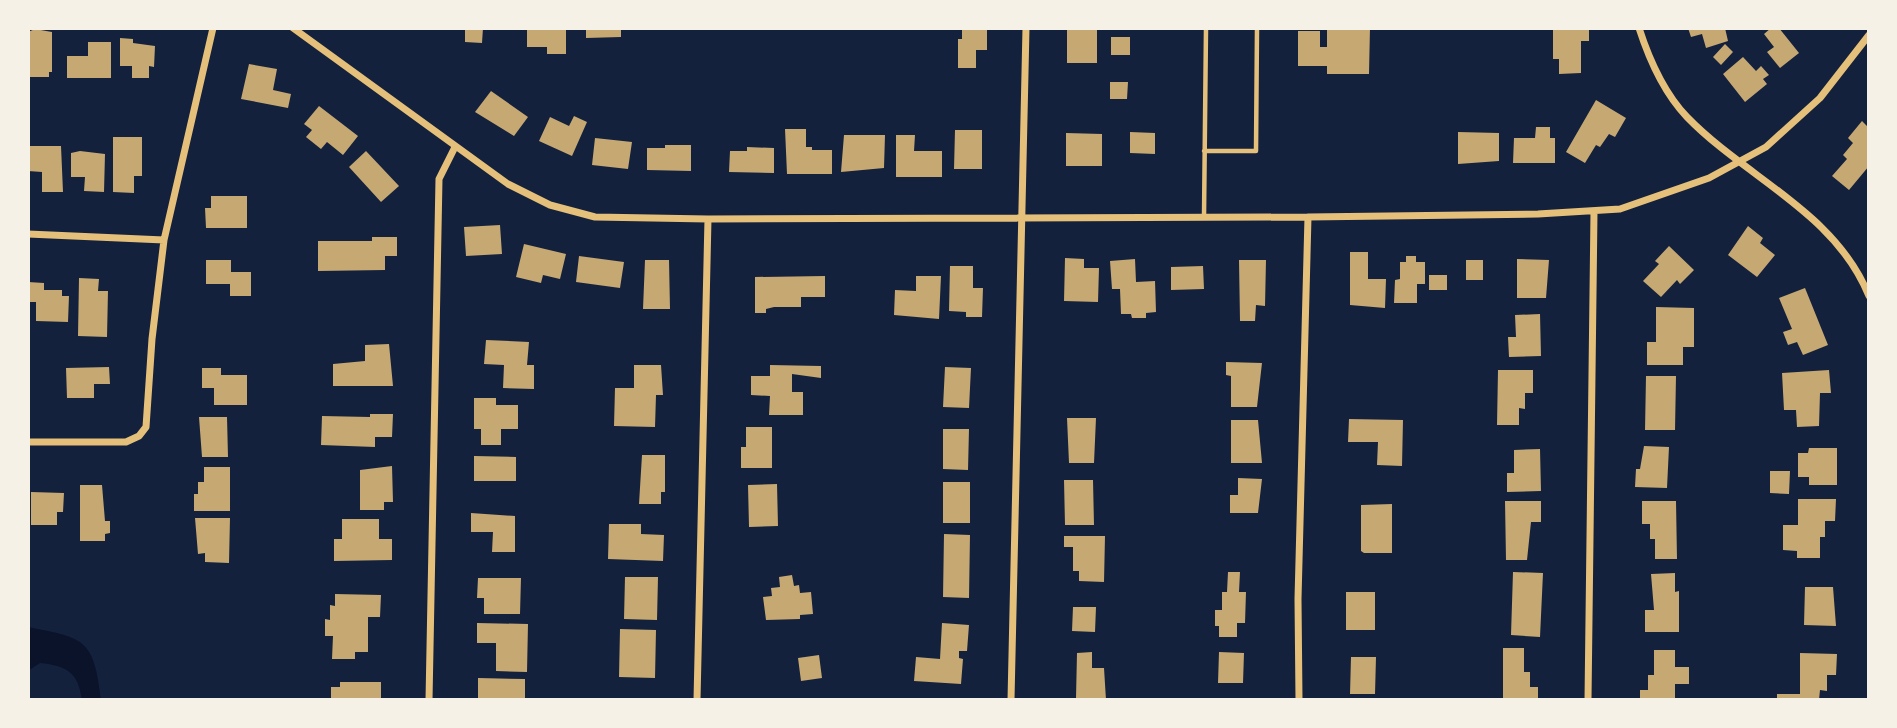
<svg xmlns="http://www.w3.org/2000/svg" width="1897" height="728" font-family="'Exo 2',sans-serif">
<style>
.water{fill:#0b132b}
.building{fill:#c6a872}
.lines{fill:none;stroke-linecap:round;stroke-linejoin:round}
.service{stroke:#e5c07b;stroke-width:4.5}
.minor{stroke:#e5c07b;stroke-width:7}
</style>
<rect width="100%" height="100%" fill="#14213d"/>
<path class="water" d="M28 627C85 638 94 639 101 700H82C78 672 67 666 40 663L28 671Z"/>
<path class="building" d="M465 28H483L482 43 465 42Z
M527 28H566V54H547V47H527Z
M586 28H621V37L586 38Z
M962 28H987V50H976V68H958V39H962Z
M1067 28H1097V63H1067Z
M1327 28H1370L1369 74H1327V66H1298V31H1320V47H1327Z
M1553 28H1589V41H1581V73L1559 74V59H1553Z
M1688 28H1725L1728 41 1706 48 1702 34 1691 37Z
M1771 28H1779L1799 53 1780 68 1767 52 1774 47 1764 34Z
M35 29 52 32V72H49V77H30L28 72V32Z
M1111 37H1130V55H1111Z
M120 38 133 39V43L155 46 154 67 149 66V78H132V66H120Z
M88 42H111V78H67V56H88Z
M1725 44 1733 52 1721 65 1713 57Z
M1743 57 1756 71 1761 66 1769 75 1763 79 1767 84 1745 102 1723 74Z
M249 64 277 69 273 90 291 94 288 108 241 99Z
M1110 82H1128L1127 99H1110Z
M491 91 528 117 514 136 475 112Z
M1596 100 1626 118 1615 137 1609 134 1600 147 1596 145 1585 163 1566 152Z
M319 106 358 136 343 155 327 142 321 149 306 137 312 130 304 124Z
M574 116 587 122 572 156 539 141 550 117 569 126Z
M1862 121 1869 128V166L1849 190 1832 176 1847 159 1843 155 1853 143 1848 138Z
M1536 127H1550V138H1555V163H1513L1514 138H1535Z
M785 129H806V147H812V150H832V174H787Z
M955 130H982V169H954Z
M1130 132 1155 133V154L1130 153Z
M1458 132 1499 133V161L1458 164Z
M1066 133 1102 134V166H1066Z
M844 135H885L884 168 841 172Z
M896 135H915L914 151H942V177H896Z
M113 137H142V176H134V193L113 192Z
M595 138 632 142 628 169 592 165Z
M665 145H691V171L647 170V148H665Z
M28 146H61L63 192H42V172L28 171Z
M747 147 774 148V173L729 172 730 151H747Z
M80 151 105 154 104 192 84 191 85 177H71V153Z
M366 151 399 186 381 202 349 167Z
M211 196H247V228H206L205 208H211Z
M500 225 502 254 466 256 464 227Z
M1748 226 1763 238 1760 243 1775 255 1757 277 1728 255Z
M372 237H397V256H385V270L318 271V241H372Z
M524 244 566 254 560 279 543 275 541 283 516 277Z
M1669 246 1694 270 1680 284 1677 280 1661 297 1643 281 1659 264 1655 261Z
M1350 252H1368V279H1386L1385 308 1350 305Z
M579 256 624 262 620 288 576 282Z
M1406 256H1416V262H1425V284H1417V303H1394L1395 280 1400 279V262H1406Z
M1065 258 1084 259V268H1099L1098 302 1064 301Z
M1135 259 1136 282 1155 281 1156 312 1146 313V318H1132L1131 314H1121L1120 289H1112L1110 261Z
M1517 259 1549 260 1546 298H1517Z
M206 260H231V272H251V296H230V284H206Z
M645 260H669L670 309H643Z
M1239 260H1266L1265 306 1256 305 1255 321H1240Z
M1466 260H1483V280H1466Z
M950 266H973V288H983L982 317H966V312L949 311Z
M1203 266 1204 289 1171 290V267Z
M1429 275H1447V290H1429Z
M825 276V297H801V307H774L766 309V313H755V277Z
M916 276H941L939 319 894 315 895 290 916 291Z
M79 278 99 279 98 291H108L107 337 78 336Z
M28 282 44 283V290H62V296H69L68 322 36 321V302H28Z
M1805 288 1828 345 1803 355 1797 342 1788 345 1783 332 1792 329 1779 298Z
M1656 307 1694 308V347H1683V365H1647V342H1656Z
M1540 314 1541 356 1509 357 1508 337H1516L1515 315Z
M486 340 529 342 527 365H534V389L503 388 504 365 484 364Z
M389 344 393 386H333V364L365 361V345Z
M1226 362 1262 363 1257 407H1231V376L1226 375Z
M634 365H661L663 395H656L655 427 614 426 615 388H634Z
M770 365 821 366V378L792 374V392H803V415H769L770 396 751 395V376H770Z
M109 367 110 384H94V398H67L66 368Z
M945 367 971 368 969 408 943 407Z
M202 368H221V375H247V405H214V388H202Z
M1498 370H1533V393H1525V409L1519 408V425H1497Z
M1829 370 1831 393H1820L1819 426 1797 427 1796 410H1784L1782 373Z
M1646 376H1676L1675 430H1645Z
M474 398H496V405H518V429H501V445H481V429H474Z
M370 414H393L392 437H375V447L321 445 322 416 370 417Z
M199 417H227L228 457H202Z
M1067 418H1096L1094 463H1069Z
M1349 419 1403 420 1402 466 1377 465 1378 442H1348Z
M1231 420H1258L1262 463H1231Z
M746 427H772V468H741V447H746Z
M943 429H969L968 470 943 469Z
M1644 446 1669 447 1667 488 1635 487 1636 469H1640Z
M1809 448H1837V485H1809V477H1798V453H1808Z
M1540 449 1541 491 1507 492V473H1514V450Z
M642 455H665V492H661V504H639Z
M474 456 516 457V481H474Z
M392 466 393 502H384V510H360V470Z
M204 467H230V511H194V494H198V482H204Z
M1770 471H1790L1789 494 1770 493Z
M1238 478 1262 479 1258 513H1230V495H1238Z
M1064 480H1093L1094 525H1065Z
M943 482H970V523H943Z
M777 484 778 526 749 527 748 485Z
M80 485H102L105 521H110V533L105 534V541H80Z
M31 492 64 493 63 512H57V525H31Z
M1798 499H1836L1835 521H1825V537H1820V558H1797V551L1783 550V525H1798Z
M1505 501H1541V522H1531L1527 560H1506Z
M1642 501H1676L1677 559H1655V539H1650V524H1642Z
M1392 504V553H1364L1361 551V505Z
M471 513 515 516V552H492L493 532H471Z
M195 518H230L229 563 205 562V553L198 554Z
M342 519H379V539H392V560L334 561V539H342Z
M609 524H641V534L664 535 663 561 608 559Z
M944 534 970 535 969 598 943 597Z
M1064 536H1105L1104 582 1079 581V571H1073V547H1064Z
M1228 572H1240L1239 592H1246L1245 623H1237V637H1219V626H1215V610H1222V592H1227Z
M1513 572 1543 573 1540 637 1511 635Z
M1675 573V592L1679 591V632H1645V610H1654L1651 574Z
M792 575 794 586 799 585 800 593 811 592 813 614 800 615V619L766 620 763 597 772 596 771 588 780 587 779 577Z
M625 577H658L657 620 624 619Z
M478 578H521L520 614H484V598H477Z
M1805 587H1833L1836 626 1804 625Z
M1346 592H1375V630H1346Z
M335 594 381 595 380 617H368V652H355V659H332L333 636H325V619L330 620V605L335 606Z
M1073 607H1096L1095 632 1072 631Z
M477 623 528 624 527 672 496 671V643H477Z
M942 623 969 625 967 651H959V658L963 659 961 684 914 681 916 657 940 659Z
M620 629 656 630 655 678 619 677Z
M1503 648H1524V672H1530V687H1538V700H1503Z
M1654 650H1675V667H1689V684H1675V700H1640V690H1648V675H1654Z
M1092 652V668H1104L1106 700 1076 698 1077 653Z
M1219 652 1244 653 1243 683H1218Z
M1800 653 1837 654 1836 675H1827V691L1820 690 1819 700H1777V694H1800Z
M819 655 822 678 801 681 798 658Z
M1351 657H1376L1375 694H1350Z
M478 678 525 679V700L478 698Z
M340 682H381V700H331V687H340Z"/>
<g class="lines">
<path class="service" d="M1204 151H1256L1257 28
M1204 217 1206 28"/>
<path class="minor" d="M293 28 508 184 550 205 595 217 708 219 1308 217 1538 214 1620 209 1709 178 1766 147 1820 98 1869 35
M1639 28C1649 59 1664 93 1687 117 1746 178 1835 212 1869 296
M28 234 164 240
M28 442H126L139 436 146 427 152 339 164 240 213 28
M429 700 439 179 455 147
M697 700 708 219
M1011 700 1026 28
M1299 700 1298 599 1308 217
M1588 700 1594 212"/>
</g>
<rect width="1897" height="728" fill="none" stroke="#f6f1e7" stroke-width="60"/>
</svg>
